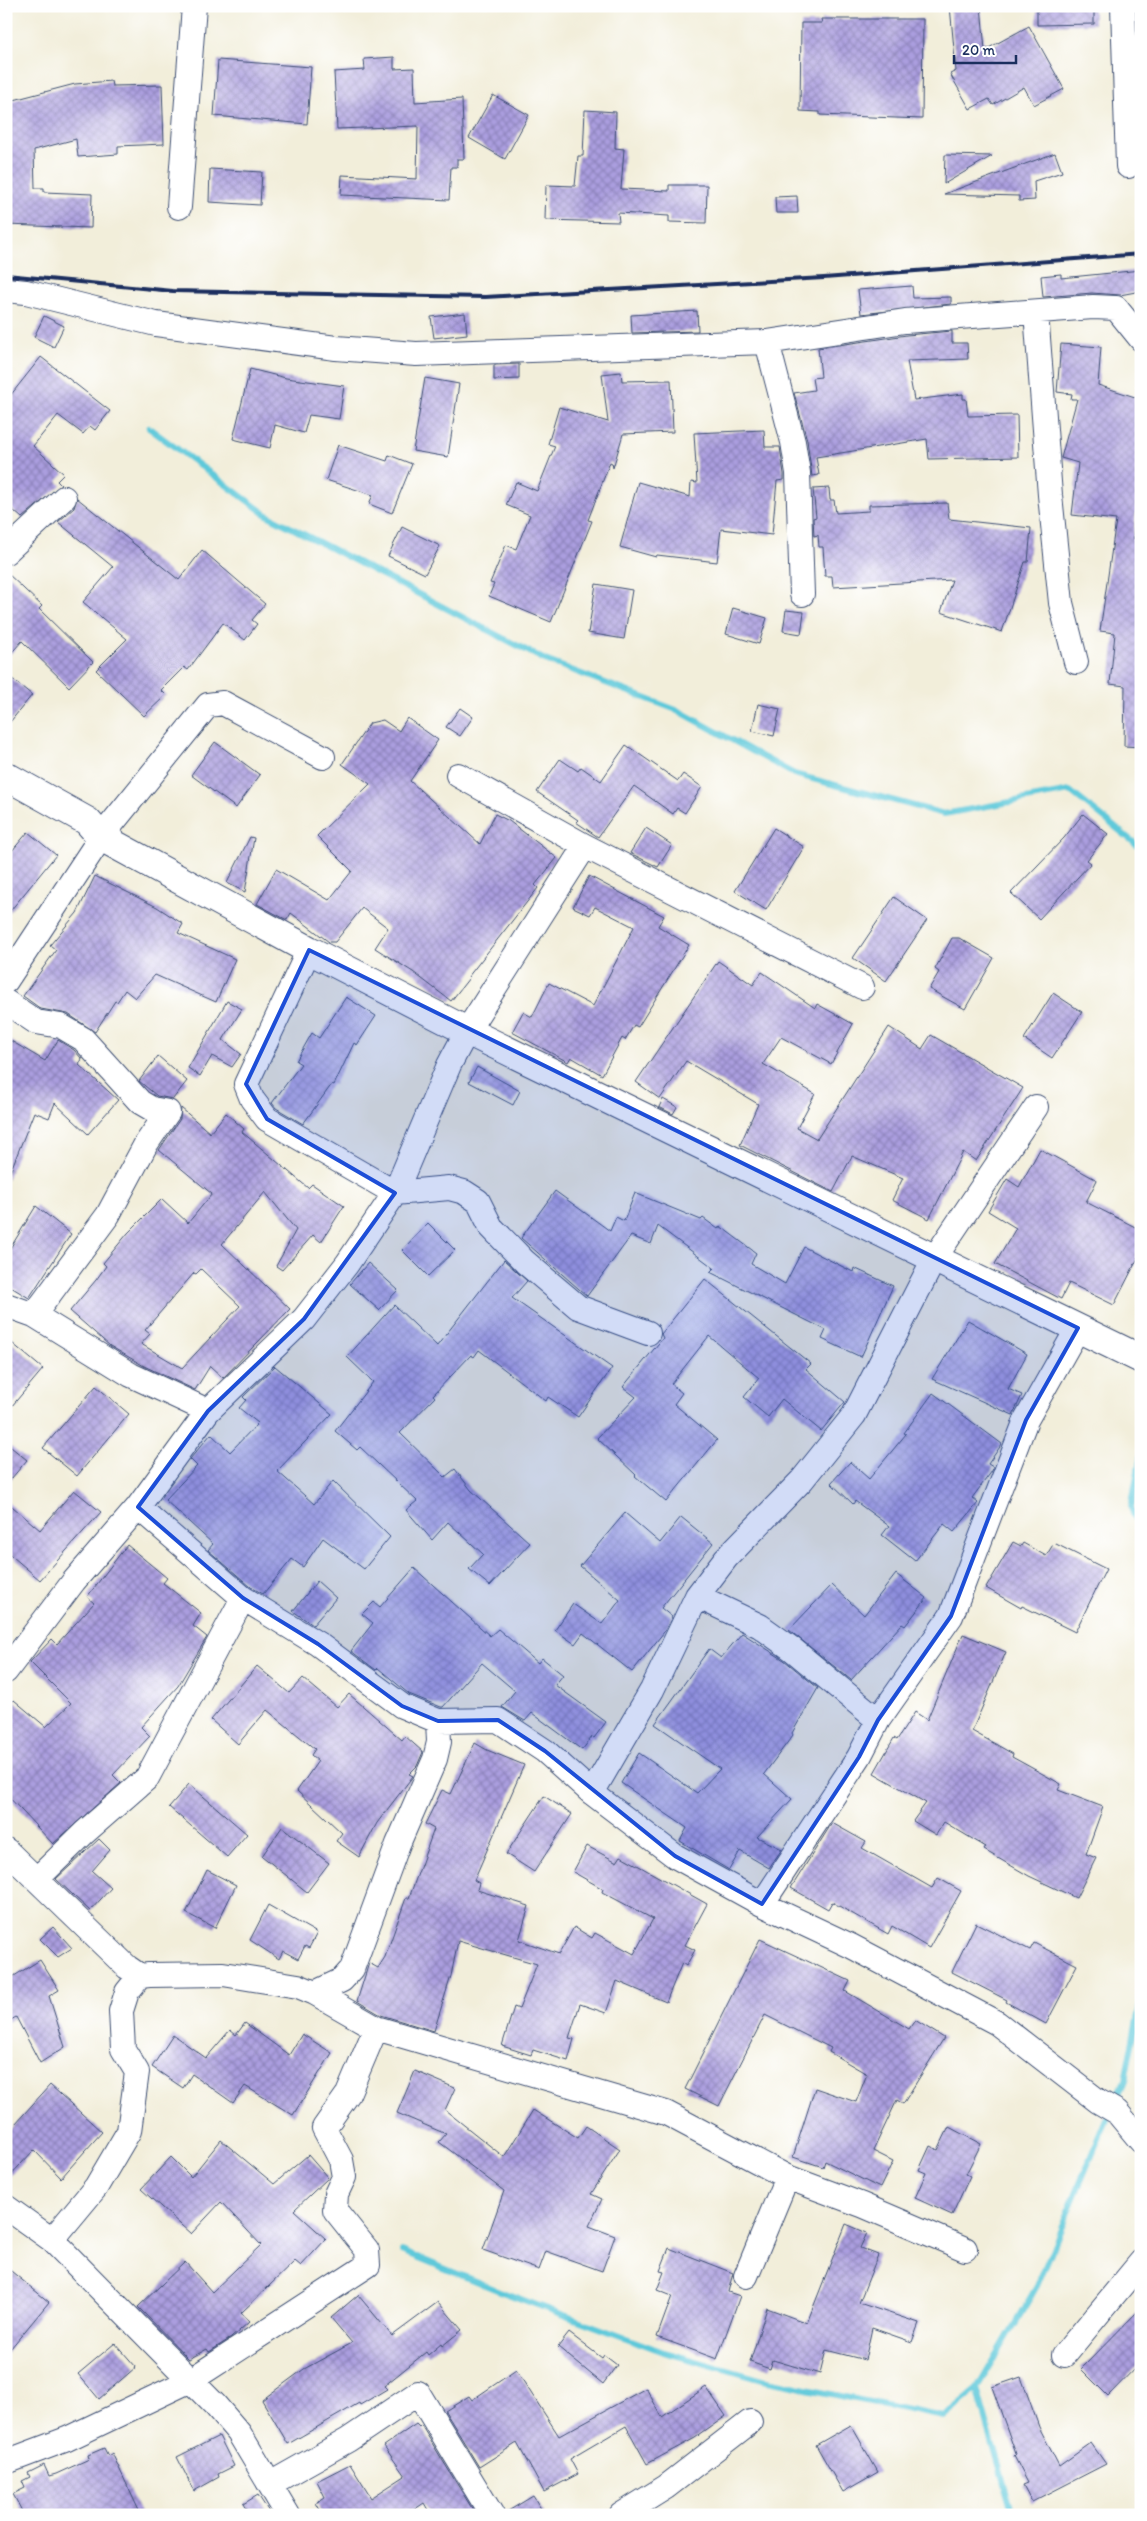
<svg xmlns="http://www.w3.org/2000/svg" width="1147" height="2521" font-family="Itim,sans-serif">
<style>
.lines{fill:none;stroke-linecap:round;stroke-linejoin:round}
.stream{stroke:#5fc9da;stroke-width:6}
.building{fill:url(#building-cross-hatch);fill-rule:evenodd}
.street-casing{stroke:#3b4c71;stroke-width:26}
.secondary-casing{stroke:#3b4c71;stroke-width:30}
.street{stroke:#fff;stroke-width:24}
.secondary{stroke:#fff;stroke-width:28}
.rail{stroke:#1b2f5e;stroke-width:4}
.marked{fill:#1d4ed8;fill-opacity:0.2;stroke:#1d4ed8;stroke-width:4;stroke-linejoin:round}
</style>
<defs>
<pattern id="building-cross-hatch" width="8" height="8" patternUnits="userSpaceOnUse" patternTransform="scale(1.25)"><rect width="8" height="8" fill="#ab9edf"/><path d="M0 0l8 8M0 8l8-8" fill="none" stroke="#8a81b8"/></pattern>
</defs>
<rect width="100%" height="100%" fill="#fff"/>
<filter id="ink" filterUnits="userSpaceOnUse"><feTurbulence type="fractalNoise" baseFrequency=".02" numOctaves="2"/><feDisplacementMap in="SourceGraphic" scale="10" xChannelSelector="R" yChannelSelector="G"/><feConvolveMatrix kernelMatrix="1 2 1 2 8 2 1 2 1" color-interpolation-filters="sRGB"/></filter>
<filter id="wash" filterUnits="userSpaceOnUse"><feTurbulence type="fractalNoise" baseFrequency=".0096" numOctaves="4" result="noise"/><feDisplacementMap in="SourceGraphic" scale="20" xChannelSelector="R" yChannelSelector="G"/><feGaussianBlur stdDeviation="1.12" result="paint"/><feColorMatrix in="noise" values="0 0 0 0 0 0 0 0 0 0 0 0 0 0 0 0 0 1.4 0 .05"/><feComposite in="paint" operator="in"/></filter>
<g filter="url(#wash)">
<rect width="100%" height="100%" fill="#f2eeda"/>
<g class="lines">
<path class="stream" d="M149 428 267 515 545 660 679 711 794 774 944 814 1070 791 1141 848
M1141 1455 1131 1508 1141 1530
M1114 2105 1125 2080 1141 2000
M402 2251 502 2292 664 2352 763 2380 943 2417 977 2389
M1013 2515 977 2389 1037 2286 1109 2114"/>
</g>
<g id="blocks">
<path class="building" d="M950 6H981L985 50 1029 26 1064 89 1034 105 1024 87 993 105 989 99 970 109 950 74 956 71Z
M1037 6H1094V24L1037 25Z
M821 19H923L922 119 820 115V112L800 111 801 23H822Z
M394 57V69L414 68 415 102 462 99 464 159H457V167H451L449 200 341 195 342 175 417 179 418 126 337 129 334 72 365 70 364 59Z
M218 60 311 67 307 124 214 116Z
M111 81 112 86 162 85 164 144 118 146V154L78 157 76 139 34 150 35 188H44V192L92 194 91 228 6 225V102L75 84Z
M493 95 529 115 505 159 469 138Z
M585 110 616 112 615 148 624 149 621 189 669 191V185H707L706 223 669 222V216L618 213 619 222 545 220 546 185 575 186 578 156H583Z
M1055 153 1062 172 1034 181 1035 200 1019 201V196L944 194Z
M945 155 992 156 944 184Z
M210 169 262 172 260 205 209 202Z
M797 196 798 213H776L775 197Z
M1141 270V291L1120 295 1092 293 1043 297 1041 276 1061 274V278Z
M912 286 913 298 951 297V304L861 314 858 290Z
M697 311 698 331 632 333 631 315Z
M465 313 467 334 434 338 431 317Z
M44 316 64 326 54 347 34 337Z
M952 331V343H967L968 359 907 361 914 400 963 394V399H966L968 416 1017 415 1018 457 929 459 927 439 816 457 819 475 812 476 807 440 794 393 814 390 812 378 821 377 818 348 907 335Z
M1061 344 1101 347 1098 385 1141 399V471L1133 538 1141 540V747L1124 746 1125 686 1110 684 1115 633 1100 631 1116 520 1072 515 1078 463 1061 458 1077 399H1071L1072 394 1057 392Z
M41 357 110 411 95 430 90 426 83 434 58 415 33 446 64 474 57 481 61 485 22 518 6 504V401Z
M519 364V379L494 380V365Z
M250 369 286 378 344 386 339 419 309 415 304 433 275 425 270 448 233 439Z
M621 372 622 381 671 380 673 432 623 434 613 468 612 463 610 462 588 520 592 521 551 622 489 596 494 584 490 583 506 545 516 549 530 515 506 505 516 482 537 491 555 446 548 444 559 407 608 422 602 374Z
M425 378 459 384 448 457 413 451Z
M764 430 765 447H780L784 474V480L777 481 772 535 721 529 717 562 657 555 656 557 620 547 638 482 690 497 691 482 697 483 694 433Z
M338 445 387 461 389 455 412 464 392 513 369 504 373 495 326 480Z
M829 488 830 500H834L836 513 869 511V505L947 503 949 519 1031 528 1028 562H1025L1002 632 941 612 952 580 833 587 832 576H825L823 547H819L818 535 814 536 813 518 816 517 813 489Z
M77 498 179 580 202 550 265 604 252 620 257 624 245 640 223 623 188 670 184 667 161 690 166 695 144 716 96 670 127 639 83 602 113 567 58 522 74 508Z
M402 527 440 546 425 574 388 556Z
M6 572 42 606 39 609 93 662 69 687 22 641 6 659Z
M596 584 632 590 624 639 588 633Z
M733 608 767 618 759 644 726 634Z
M786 610 804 612 801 634 783 631Z
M6 674 32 695 6 727Z
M758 704 780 709 774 736 752 731Z
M460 708 473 717 460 736 446 727Z
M407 718 438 740 410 781 480 844 495 814 509 821 557 858 535 885 538 888 468 977 469 978 451 1001 413 972 375 948 388 928 362 908 335 942H329L291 913 287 920 257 904 276 869 329 900 352 871 317 836 370 784 342 764 370 723 383 720 399 731Z
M215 742 260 775 236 808 191 775Z
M626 745 678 781 683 774 702 787 685 813 677 808 673 814 634 786 598 837 576 822 578 820 537 792 560 759 578 771 581 767 601 781Z
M1083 814 1108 834 1087 860 1091 863 1039 919 1011 893 1064 838Z
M646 828 672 845 658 867 630 853Z
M774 828 804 847 766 910 735 891Z
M28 832 56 855 6 916V858Z
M250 837 254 838 245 892 227 883Z
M95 876 157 907 183 924 178 933 235 959 216 1002 155 975 135 998 125 990 117 1002 115 1001 95 1032 68 1014 41 1009 23 996 56 950 50 945 77 913Z
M589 876 664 916 658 926 689 945 638 1027 634 1025 625 1040 622 1038 602 1075 571 1057 568 1062 512 1032 523 1012 532 1017 549 983 593 1006 634 927 595 907 590 915 573 907Z
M894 897 927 920 886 981 853 958Z
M952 938H959L994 958 965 1009 929 989 939 972 935 969Z
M718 961 753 985 762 972 815 1008 817 1004 853 1024 831 1064 781 1037 763 1064 815 1094 797 1128 817 1139 889 1027 922 1049 931 1035 1023 1088 976 1161 963 1152 929 1219 892 1200 903 1178 852 1156 833 1192 740 1145 758 1104 686 1061 660 1099 636 1082Z
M1053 993 1082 1012 1052 1058 1024 1039Z
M346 997 376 1016 357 1045 354 1043 334 1085 332 1084 303 1124 276 1108 272 1103 301 1064 296 1061 312 1033 319 1038Z
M227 1001 242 1009 223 1040 241 1054 232 1067 212 1056 200 1076 188 1068Z
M6 1038 45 1061 58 1040 74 1050 82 1059 79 1065 118 1100 88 1134 55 1103 49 1118 34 1112 7 1180Z
M158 1056 187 1081 173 1099 157 1096 139 1081Z
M477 1067 520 1091 513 1105 469 1082Z
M663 1099 677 1107 673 1114 659 1107Z
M181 1108 210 1133 226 1113 244 1129 242 1132 308 1188 312 1184 344 1206 321 1242 313 1235 282 1270 276 1266 296 1230 265 1192 222 1244 290 1309 223 1378 210 1366 195 1390 144 1366 110 1346 70 1311 96 1280 106 1266 103 1263 128 1233 162 1199 188 1223 212 1194 159 1150 180 1119ZM201 1269 240 1306 182 1368 141 1344 150 1334 145 1330 194 1273 196 1274Z
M1040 1149 1097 1180 1086 1202 1141 1230V1252L1114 1305 1069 1283 1061 1299 995 1264 1016 1228 988 1211 1007 1179 1019 1187Z
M555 1191 610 1231 616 1217 624 1221 635 1193 701 1220 703 1218 718 1229 720 1226 756 1253 751 1264 785 1284 804 1247 853 1272 854 1268 893 1286 861 1357 822 1339 826 1330 710 1272 714 1268 658 1226 651 1244 631 1236 587 1296 521 1238Z
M36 1206 71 1234 29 1298 6 1284V1255Z
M428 1223 455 1250 428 1276 402 1250Z
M504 1260 527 1281 512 1298 612 1368 578 1417 548 1397 546 1401 479 1350 474 1357 471 1355 433 1395 435 1397 400 1433 445 1477 455 1469 471 1490 530 1543 490 1586 469 1569 483 1554 448 1522 432 1540 406 1510 417 1501 360 1447 357 1450 335 1431 373 1382 347 1357 394 1305 437 1346Z
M368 1263 398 1290 379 1310 350 1284Z
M705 1279 811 1364 806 1369 845 1402 821 1431 782 1399 768 1417 744 1397 759 1378 709 1336 671 1384 682 1393 674 1404 717 1440 666 1502 635 1476 636 1475 597 1438 636 1397 623 1387 663 1338 661 1334Z
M968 1320 1027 1354 1008 1389 1022 1395 1013 1415 932 1379Z
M6 1338 43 1369 6 1413Z
M275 1366 332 1414 277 1471 314 1504 333 1481 390 1537 364 1569 323 1538 303 1567 292 1559 263 1594 251 1587 208 1550 213 1544 165 1500 197 1466 190 1459 211 1434 230 1452 258 1423 239 1408 246 1400 243 1397Z
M96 1386 129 1414 77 1476 43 1448Z
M933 1393 1002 1444 988 1464 993 1467 992 1471 972 1498 978 1503 954 1532 944 1524 915 1561 882 1535 889 1526 855 1501 853 1504 831 1483 850 1462 869 1479 906 1434 904 1433Z
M6 1443 27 1460 6 1485Z
M74 1490 101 1512 40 1580 6 1551V1501L40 1530Z
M625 1513 660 1543 681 1517 713 1543 661 1608 672 1617 664 1632 632 1672 583 1633 575 1644 555 1630 573 1604 602 1624 620 1600 580 1566Z
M1013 1542 1021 1546 1023 1543 1046 1556 1054 1543 1106 1569 1075 1632 1022 1606 1021 1608 986 1588Z
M127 1545 167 1578 163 1583 201 1613 193 1626 207 1637 178 1686 141 1727 150 1736 113 1775 121 1783 53 1844 6 1794V1708L14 1700 46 1727 71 1703 30 1662 52 1639 57 1644 94 1603 87 1597Z
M414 1568 490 1636 498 1629 538 1663 542 1658 563 1675 555 1685 606 1722 594 1738 592 1737 582 1750 532 1713 525 1721 502 1707 515 1691 482 1663 443 1707H441L409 1694 378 1668 376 1670 351 1651 373 1623 362 1614 374 1602 380 1607Z
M896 1574 927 1598 905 1626 902 1624 851 1680 789 1630 832 1585 864 1615Z
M317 1581 336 1598 313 1625 293 1611Z
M742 1633 784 1660 818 1688 792 1733 793 1735 764 1774 792 1799 757 1837 782 1849 769 1868 740 1851 729 1870 680 1841 687 1828 621 1783 639 1753 697 1793 720 1769 655 1724 709 1649 721 1658Z
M963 1634 1006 1652 972 1731 1013 1754 1012 1757 1061 1784 1058 1790 1103 1807 1086 1854 1096 1858 1076 1898 1029 1876 984 1850 986 1847 944 1822 936 1835 913 1821 926 1803 874 1773 894 1738 897 1740 915 1712 927 1720Z
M257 1666 289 1693 303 1678 337 1707 349 1694 402 1740 405 1736 423 1752 417 1766 409 1774 413 1776 377 1823 359 1857 336 1841 342 1833 297 1791 318 1761 311 1755 315 1749 267 1710 238 1744 211 1720Z
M475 1743 487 1750 524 1765 474 1880 479 1883 477 1890 529 1906 519 1940 559 1954 574 1927 592 1938 595 1933 634 1954 653 1919 602 1892 603 1889 573 1872 587 1846 617 1862 621 1856 707 1904 685 1945 695 1950 686 1966 682 1963 666 2002 617 1981 606 2013 580 2004 569 2038 574 2039 568 2061 533 2050 531 2055 502 2046 514 2007 519 2009 537 1964 458 1941 451 1976 434 2031 381 2015 357 2001 369 1963 378 1968 385 1957 406 1898H409L434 1829 425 1824 442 1790 451 1794Z
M189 1784 247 1834 227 1857 169 1807Z
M544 1796 572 1814 534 1872 506 1854Z
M832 1823 866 1842 862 1848 932 1888 938 1878 961 1891 929 1948 892 1926 888 1934 832 1902 828 1909 791 1888Z
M282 1827 329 1863 307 1892 262 1856Z
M99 1839 110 1850 92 1871 111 1888 90 1911 56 1879Z
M207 1870 236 1885 215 1928 186 1913Z
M268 1905 317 1933 309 1948 305 1946 298 1959 283 1951 279 1959 250 1940Z
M976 1923 1030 1950 1034 1943 1077 1965 1046 2024 1006 2002 1007 2000 952 1972Z
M53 1927 72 1948 58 1957 40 1939Z
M760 1939 850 1981 845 1991 909 2029 915 2020 944 2038 903 2104 897 2100 873 2151 893 2161 880 2188 825 2161 823 2167 793 2157 815 2088 856 2102 867 2074 829 2052 831 2048 765 2015 719 2106 685 2089Z
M40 1960 59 1990 49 1996 65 2047 40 2063 16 2017 6 2023V1981Z
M245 2023 289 2055 302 2034 332 2053 293 2115 245 2086 233 2103 192 2074 183 2088 152 2067 173 2035 206 2058 230 2030 236 2035Z
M415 2071 455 2088 445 2110 504 2157 533 2110 578 2138 586 2126 620 2149 591 2194 602 2199 589 2226 615 2236 602 2271 546 2251 539 2270 483 2250 504 2191 439 2142 446 2134 397 2113Z
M50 2085 102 2132 61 2178 34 2150 6 2180V2134Z
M949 2127 981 2144 966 2174 970 2176 952 2215 915 2198 926 2173 919 2170 930 2146 938 2150Z
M221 2140 274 2184 308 2155 328 2178 294 2210 326 2239 301 2266 295 2261 241 2313 249 2322 231 2338 209 2352 207 2349 189 2359 138 2307 185 2262 212 2292 261 2245 221 2202 191 2234 141 2189 171 2157 191 2177Z
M846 2224 867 2233 860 2248 878 2255 859 2303 919 2323 912 2342 872 2328 865 2360 826 2350 820 2374 773 2360 770 2369 750 2362 767 2308 807 2323Z
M669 2248 733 2273 728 2292 740 2296 717 2359 657 2337 672 2296 657 2290 664 2272 660 2271Z
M6 2267 49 2302 6 2354Z
M358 2295 392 2336 438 2302 462 2330 442 2346 441 2344 428 2355 426 2352 384 2386 387 2389 360 2405 359 2403 288 2444 262 2400 304 2369 352 2343 331 2318Z
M1141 2308V2362L1108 2396 1081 2369Z
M569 2333 602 2358 604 2355 617 2365 603 2384 558 2347Z
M115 2343 136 2367 99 2399 78 2374Z
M516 2370 559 2436 646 2388 662 2417 706 2387 726 2416 695 2438 647 2464 626 2426 570 2459 578 2474 544 2492 517 2443 479 2467 445 2411 469 2396 472 2400Z
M1021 2377 1039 2427 1059 2466 1091 2443 1106 2464 1032 2502 1023 2485 1028 2483 1014 2456 1016 2454 992 2387Z
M416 2424 419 2427 421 2425 476 2515H431L424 2503 406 2515H323L316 2503 325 2497 317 2481 350 2464 371 2498 405 2476 384 2446Z
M851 2425 878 2472 843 2492 816 2445Z
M219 2436 234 2466 218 2474 219 2477 194 2491 177 2457Z
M104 2448 108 2456 112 2453 141 2515H24L13 2494 25 2488 22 2481 30 2477 28 2473 44 2465 49 2476 56 2474 89 2459 88 2455Z
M258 2495 271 2515H250L243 2504Z
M533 2496 545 2515H506L505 2513Z"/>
</g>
</g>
<g filter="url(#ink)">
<use href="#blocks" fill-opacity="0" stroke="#3b4c71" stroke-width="1"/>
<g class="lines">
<g class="street-casing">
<path id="street" d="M1123 6 1128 166
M179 207 194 6
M6 290 26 292 156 324 336 348 416 354 767 342 905 321 1093 307 1116 308 1141 339
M1036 312 1050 495 1061 603 1076 662
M767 342 793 442 798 473 802 594
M6 552 64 498
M458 775 585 846 862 987
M309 950 246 1084 252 1099 267 1119 395 1193 449 1188 464 1192 478 1201 491 1227 525 1262 578 1307 648 1333
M6 981 101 837 208 705 223 703 323 757
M6 1002 36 1022 61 1026 83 1039 140 1102 152 1109 168 1112 146 1144 108 1215 34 1315
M6 1305 34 1315 131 1375 208 1411
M138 1507 243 1598 318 1644 402 1706 438 1721 498 1720 545 1751 592 1793 675 1856 762 1904 851 1946 997 2023 1098 2101 1117 2112 1141 2141
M697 1596 760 1626 792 1649 878 1720
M6 1671 74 1581 138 1507 208 1411 304 1319 347 1264 395 1193 449 1065 467 1031 585 846
M592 1793 652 1690 697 1596 726 1558 802 1480 854 1415 934 1259 1036 1107
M6 1850 127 1967 140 1976
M38 1878 84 1833 147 1778 243 1598
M762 1904 859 1757 878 1720 951 1616 1026 1420 1078 1328
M315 1993 342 1980 352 1969 398 1844 435 1759 439 1742 438 1721
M6 2207 52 2240 215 2405 239 2433 288 2515
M52 2240 96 2187 129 2131 137 2072 123 2049 121 2011 127 1992 140 1976 149 1975 223 1974 298 1986 315 1993 376 2028 666 2113 787 2177 862 2205 965 2249
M746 2276 787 2177
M1064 2355 1141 2262
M6 2462 67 2439 191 2380 368 2265 367 2250 335 2210 336 2194 344 2177 341 2160 324 2128 348 2094 376 2028
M270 2484 348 2440 418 2393 492 2515
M621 2515 666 2487 750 2422"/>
</g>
<g class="secondary-casing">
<path id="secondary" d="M6 776 87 821 101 837 309 950 467 1031 1141 1359"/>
</g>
<use href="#street" class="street"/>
<use href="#secondary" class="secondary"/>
<path class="rail" d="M6 275 173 291 485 297 824 278 1141 254"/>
</g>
</g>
<path class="marked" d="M309 950 1078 1328 1026 1420 951 1616 878 1720 859 1757 762 1904 675 1856 545 1751 498 1720 438 1721 402 1706 318 1644 243 1598 138 1507 208 1411 304 1319 395 1193 267 1119 246 1084Z"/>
<rect width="1147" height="2521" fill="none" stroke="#fff" stroke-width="25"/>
<path d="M954 55v8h62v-8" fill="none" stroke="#1b2f5e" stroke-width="2.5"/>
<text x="962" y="55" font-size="15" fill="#1b2f5e" stroke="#ffffff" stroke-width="4" paint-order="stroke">20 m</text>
</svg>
